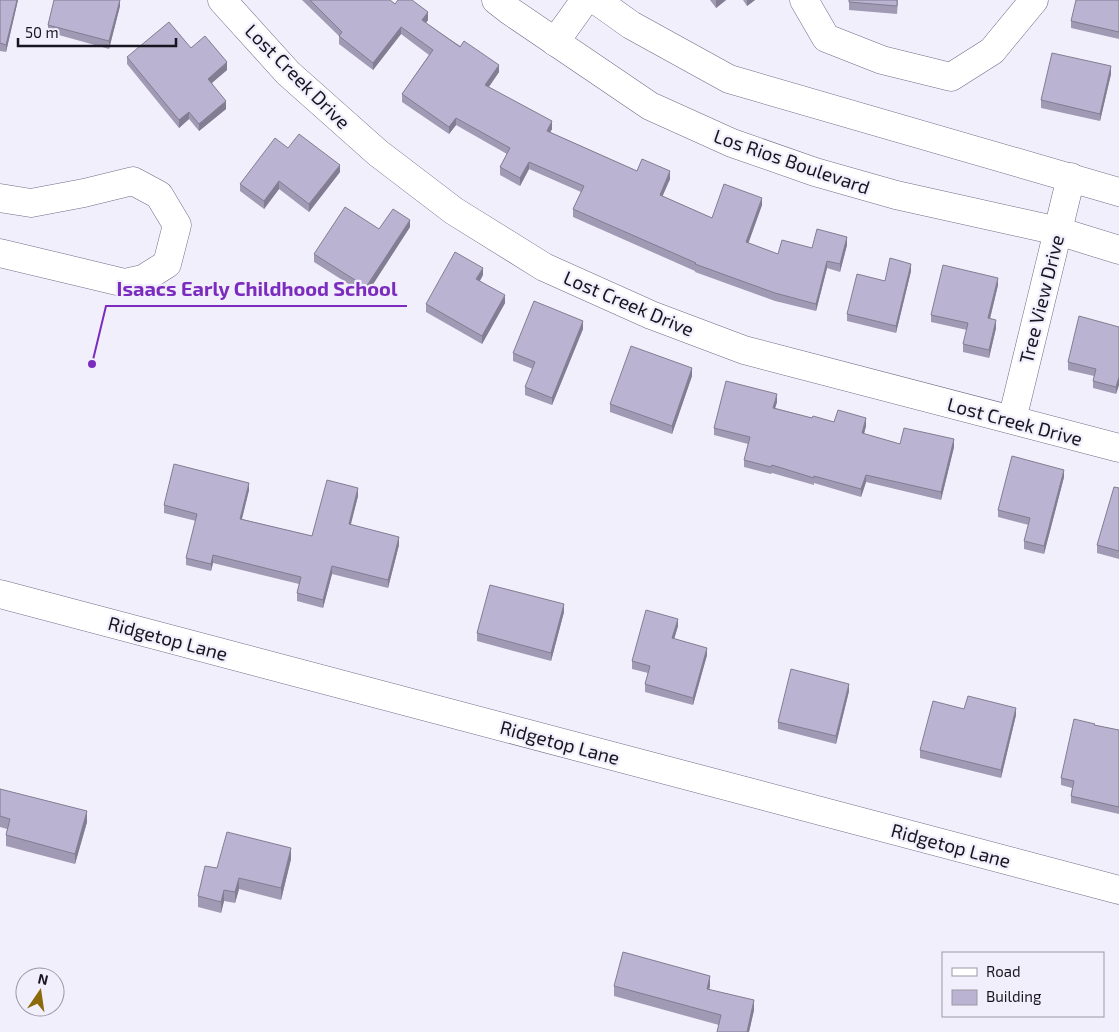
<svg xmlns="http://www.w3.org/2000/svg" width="1119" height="1032" font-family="'Exo 2',sans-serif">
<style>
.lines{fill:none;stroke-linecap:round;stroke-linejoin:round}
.minor-casing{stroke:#726b87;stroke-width:29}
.major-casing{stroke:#726b87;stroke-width:29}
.minor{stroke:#fff;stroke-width:28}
.major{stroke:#fff;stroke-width:28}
.wall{fill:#a09ab4}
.shaded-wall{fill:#827d92}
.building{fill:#bab3d1;stroke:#827d92}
.labels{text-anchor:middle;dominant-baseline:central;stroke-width:4.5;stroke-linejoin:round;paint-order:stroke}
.street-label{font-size:19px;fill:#181520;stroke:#f2effc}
.leader{fill:none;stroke:#7b2cbf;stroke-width:2}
.callout-dot{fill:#7b2cbf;stroke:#f2effc;stroke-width:2}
.callout-label{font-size:20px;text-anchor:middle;font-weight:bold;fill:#7b2cbf;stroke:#f2effc;stroke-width:4.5;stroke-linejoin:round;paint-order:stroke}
</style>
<rect width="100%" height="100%" fill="#f2effc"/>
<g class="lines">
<g class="minor-casing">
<path id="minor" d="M222 0 288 73 378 153 454 211 544 267 651 315 744 350 1119 448
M804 0 826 38 882 60 951 77 992 51 1034 0
M555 42 585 0
M0 198 31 203 84 193 133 181 159 195 177 225 167 264 143 279 125 283 0 253
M1012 420 1071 177
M0 594 1119 890"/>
</g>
<g class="major-casing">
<path id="major" d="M496 0 510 11 650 106 732 143 815 172 896 195 1058 231 1119 250
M596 0 631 25 729 79 1119 192"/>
</g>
<use href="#minor" class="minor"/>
<use href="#major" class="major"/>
</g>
<path class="wall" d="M0 0H18L6 52 0 51Z
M120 0V6L109 49 48 32V25Z
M302 0H390L395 4 428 20 426 23 499 72 489 87 552 129 550 132 637 171 670 179 662 196 712 218 762 205 748 243 778 254 812 248 847 245 840 272 827 268 816 311 775 301 695 272V271L573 217V209L581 192 529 169 520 186 500 175V167L507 154 456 125 449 134 402 102V94L429 55 401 34 373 70 339 44V36Z
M710 0H726L716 8Z
M743 0H755L747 6Z
M849 0H898L897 14 849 10Z
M1119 0V39L1071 28V21Z
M191 48 227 70 212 83 226 109 199 131 189 119 179 128 127 64V57Z
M1111 74 1100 121 1041 108V100Z
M288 148 340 172 309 212 279 189 264 209 240 191V184Z
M410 227 366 295 314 262V254L379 229Z
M911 271 896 333 847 321V314L885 281Z
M483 275 480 281 505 303 482 344 426 312V304Z
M998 285 990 319 996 328 989 358 963 352V344L967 330 931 322V315Z
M1119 327V385L1116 394 1093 388V381L1094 376 1068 370V362Z
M583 329 552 405 525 395V387L533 369 513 361V353Z
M692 376 672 434 610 412V404Z
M777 402 775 408 812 418 834 422 866 426 864 434 900 444 954 447 941 500 866 482 861 497 814 483V485L772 473 771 474 744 467V460L748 444 714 435V428Z
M1064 477 1044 554 1024 549V541L1029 525 998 517V510Z
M1119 488V559L1097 553V545Z
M249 490 242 519 312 536 358 496 350 525 399 545 388 588 332 574 323 608 297 601V593L299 584 213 563 211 571 186 565V558L196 521 164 513V505Z
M564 612 551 661 477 641V633Z
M678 626 674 639 707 655 693 705 645 692V684L648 673 632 669V661Z
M849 691 836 744 778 729V722Z
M964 709 1016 715 1001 778 920 758V750Z
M1095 725 1119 730V814L1071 803V796L1072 788 1061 785V778Z
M0 789 87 822 75 864 6 846V835L7 829 0 827Z
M291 859 281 900 239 889 235 903 224 901 221 913 198 907V896L217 868Z
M614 986H710L709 989 754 1010 749 1032H717L719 1025 614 996Z"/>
<path class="shaded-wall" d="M17 0H18L6 52V45Z
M120 0V6L109 49V41Z
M716 0H726L716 8Z
M747 0H755L747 6Z
M428 12V20L422 28V20Z
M401 27V34L373 70V63Z
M227 62V70L208 86V79Z
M499 65V72L485 92V85Z
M1111 66V74L1100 121V114Z
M226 101V109L199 131V124Z
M189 112V119L179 128V120Z
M456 118V125L449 134V127Z
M552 121V129L547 138V131Z
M529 162V169L520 186V178Z
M340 165V172L309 212V204Z
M670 171V179L660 202V195Z
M279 181V189L264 209V201Z
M762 198V205L746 250V242Z
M410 220V227L366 295V287Z
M847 237V245L840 272V264Z
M827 261V268L816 311V304Z
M911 264V271L896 333V326Z
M483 268V275L476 287V279Z
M998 278V285L988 326V318Z
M505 295V303L482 344V336Z
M996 320V328L989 358V350Z
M583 321V329L552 405V398Z
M692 368V376L672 434V426Z
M1119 377V385L1116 394V387Z
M777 394V402L773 415V408Z
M866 418V426L862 441V433Z
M954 439V447L941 500V492Z
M1064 470V477L1044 554V546Z
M866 475V482L861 497V489Z
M249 483V490L240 526V519Z
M358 488V496L349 532V524Z
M399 537V545L388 588V580Z
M213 555V563L211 571V564Z
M332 566V574L323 608V600Z
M564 604V612L551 661V653Z
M678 619V626L672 646V638Z
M707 648V655L693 705V698Z
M849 684V691L836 744V736Z
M1016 708V715L1001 778V770Z
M87 811V822L75 864V854Z
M291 848V859L281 900V888Z
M239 878V889L235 903V892Z
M224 890V901L221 913V902Z
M710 976V986L707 999V989Z
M754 1000V1010L749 1032H747Z"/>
<path class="building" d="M0 0H17L6 45 0 43Z
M54 0H120L109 41 48 25Z
M310 0H390L395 4 398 0H412L428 12 422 20 460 47 464 41 499 65 485 85 552 121 547 131 637 171 642 159 670 171 660 195 712 218 724 184 762 198 746 242 778 254 782 240 812 248 817 229 847 237 840 264 827 261 816 304 775 293 695 264 696 263 573 209 584 186 529 162 520 178 500 167 510 148 456 118 449 127 402 94 433 50 401 27 373 63 339 36 342 32Z
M849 0H897V6L849 2Z
M1076 0H1119V32L1071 21Z
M169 22 191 48 205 36 227 62 208 79 226 101 199 124 189 112 179 120 127 57Z
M1052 53 1111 66 1100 114 1041 100Z
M299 134 340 165 309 204 279 181 264 201 240 184 275 138 288 148Z
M345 207 379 229 393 209 410 220 366 287 314 254Z
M455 252 483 268 476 279 505 295 482 336 426 304Z
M890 258 911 264 896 326 847 314 857 274 885 281Z
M943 265 998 278 988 318 996 320 989 350 963 344 968 323 931 315Z
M534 301 583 321 552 398 525 387 535 362 513 353Z
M1079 316 1119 327V377L1116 387 1093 381 1096 369 1068 362Z
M631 346 692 368 672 426 610 404Z
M726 381 777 394 773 408 812 418 813 416 834 422 838 410 866 418 862 433 900 444 904 428 954 439 941 492 866 475 861 489 814 476V478L772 465 771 467 744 460 750 437 714 428Z
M1012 456 1064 470 1044 546 1024 541 1030 518 998 510Z
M174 464 249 483 240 519 312 536 327 480 358 488 349 524 399 537 388 580 332 566 323 600 297 593 301 577 213 555 211 564 186 558 197 514 164 505Z
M1114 487 1119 488V551L1097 545Z
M490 585 564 604 551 653 477 633Z
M646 610 678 619 672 638 707 648 693 698 645 684 650 666 632 661Z
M791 669 849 684 836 736 778 722Z
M968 696 1016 708 1001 770 920 750 933 701 964 709Z
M1074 719 1095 724 1094 725 1119 730V807L1071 796 1074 781 1061 778Z
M0 789 87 811 75 854 6 835 10 819 0 816Z
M227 832 291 848 281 888 239 878 235 892 224 890 221 902 198 896 205 866 217 868Z
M623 952 710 976 707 989 754 1000 747 1032H717L721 1015 614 986Z"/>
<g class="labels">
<g class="street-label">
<text transform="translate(298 76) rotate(45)">Lost Creek Drive</text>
<text transform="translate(792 161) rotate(19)">Los Rios Boulevard</text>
<text transform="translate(1041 299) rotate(-76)">Tree View Drive</text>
<text transform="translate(629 303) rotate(23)">Lost Creek Drive</text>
<text transform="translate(1015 421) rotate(15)">Lost Creek Drive</text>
<text transform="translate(168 638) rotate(15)">Ridgetop Lane</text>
<text transform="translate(560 742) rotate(15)">Ridgetop Lane</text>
<text transform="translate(951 845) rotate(15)">Ridgetop Lane</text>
</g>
</g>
<path class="leader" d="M92 364L106 306H407"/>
<circle class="callout-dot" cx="92" cy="364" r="5"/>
<g class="callout-label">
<text x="257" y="296">Isaacs Early Childhood School</text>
</g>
<rect x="942" y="952" width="162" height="65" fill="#f2effc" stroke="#9b98a4"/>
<rect x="952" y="968" width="25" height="8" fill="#ffffff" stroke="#9b98a4"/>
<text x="986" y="977" font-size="15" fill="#181520">Road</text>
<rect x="952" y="990" width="25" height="15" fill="#bab3d1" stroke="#9b98a4"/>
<text x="986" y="1002" font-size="15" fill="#181520">Building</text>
<g transform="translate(40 992) rotate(13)"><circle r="24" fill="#f2effc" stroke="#9b98a4"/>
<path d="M0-4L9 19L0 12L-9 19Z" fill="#8c6a0c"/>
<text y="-8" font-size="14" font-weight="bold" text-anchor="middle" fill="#181520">N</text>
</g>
<path d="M18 38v8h158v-8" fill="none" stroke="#181520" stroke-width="2.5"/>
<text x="25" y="38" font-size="15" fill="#181520" stroke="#f2effc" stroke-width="4" paint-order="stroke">50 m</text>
</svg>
